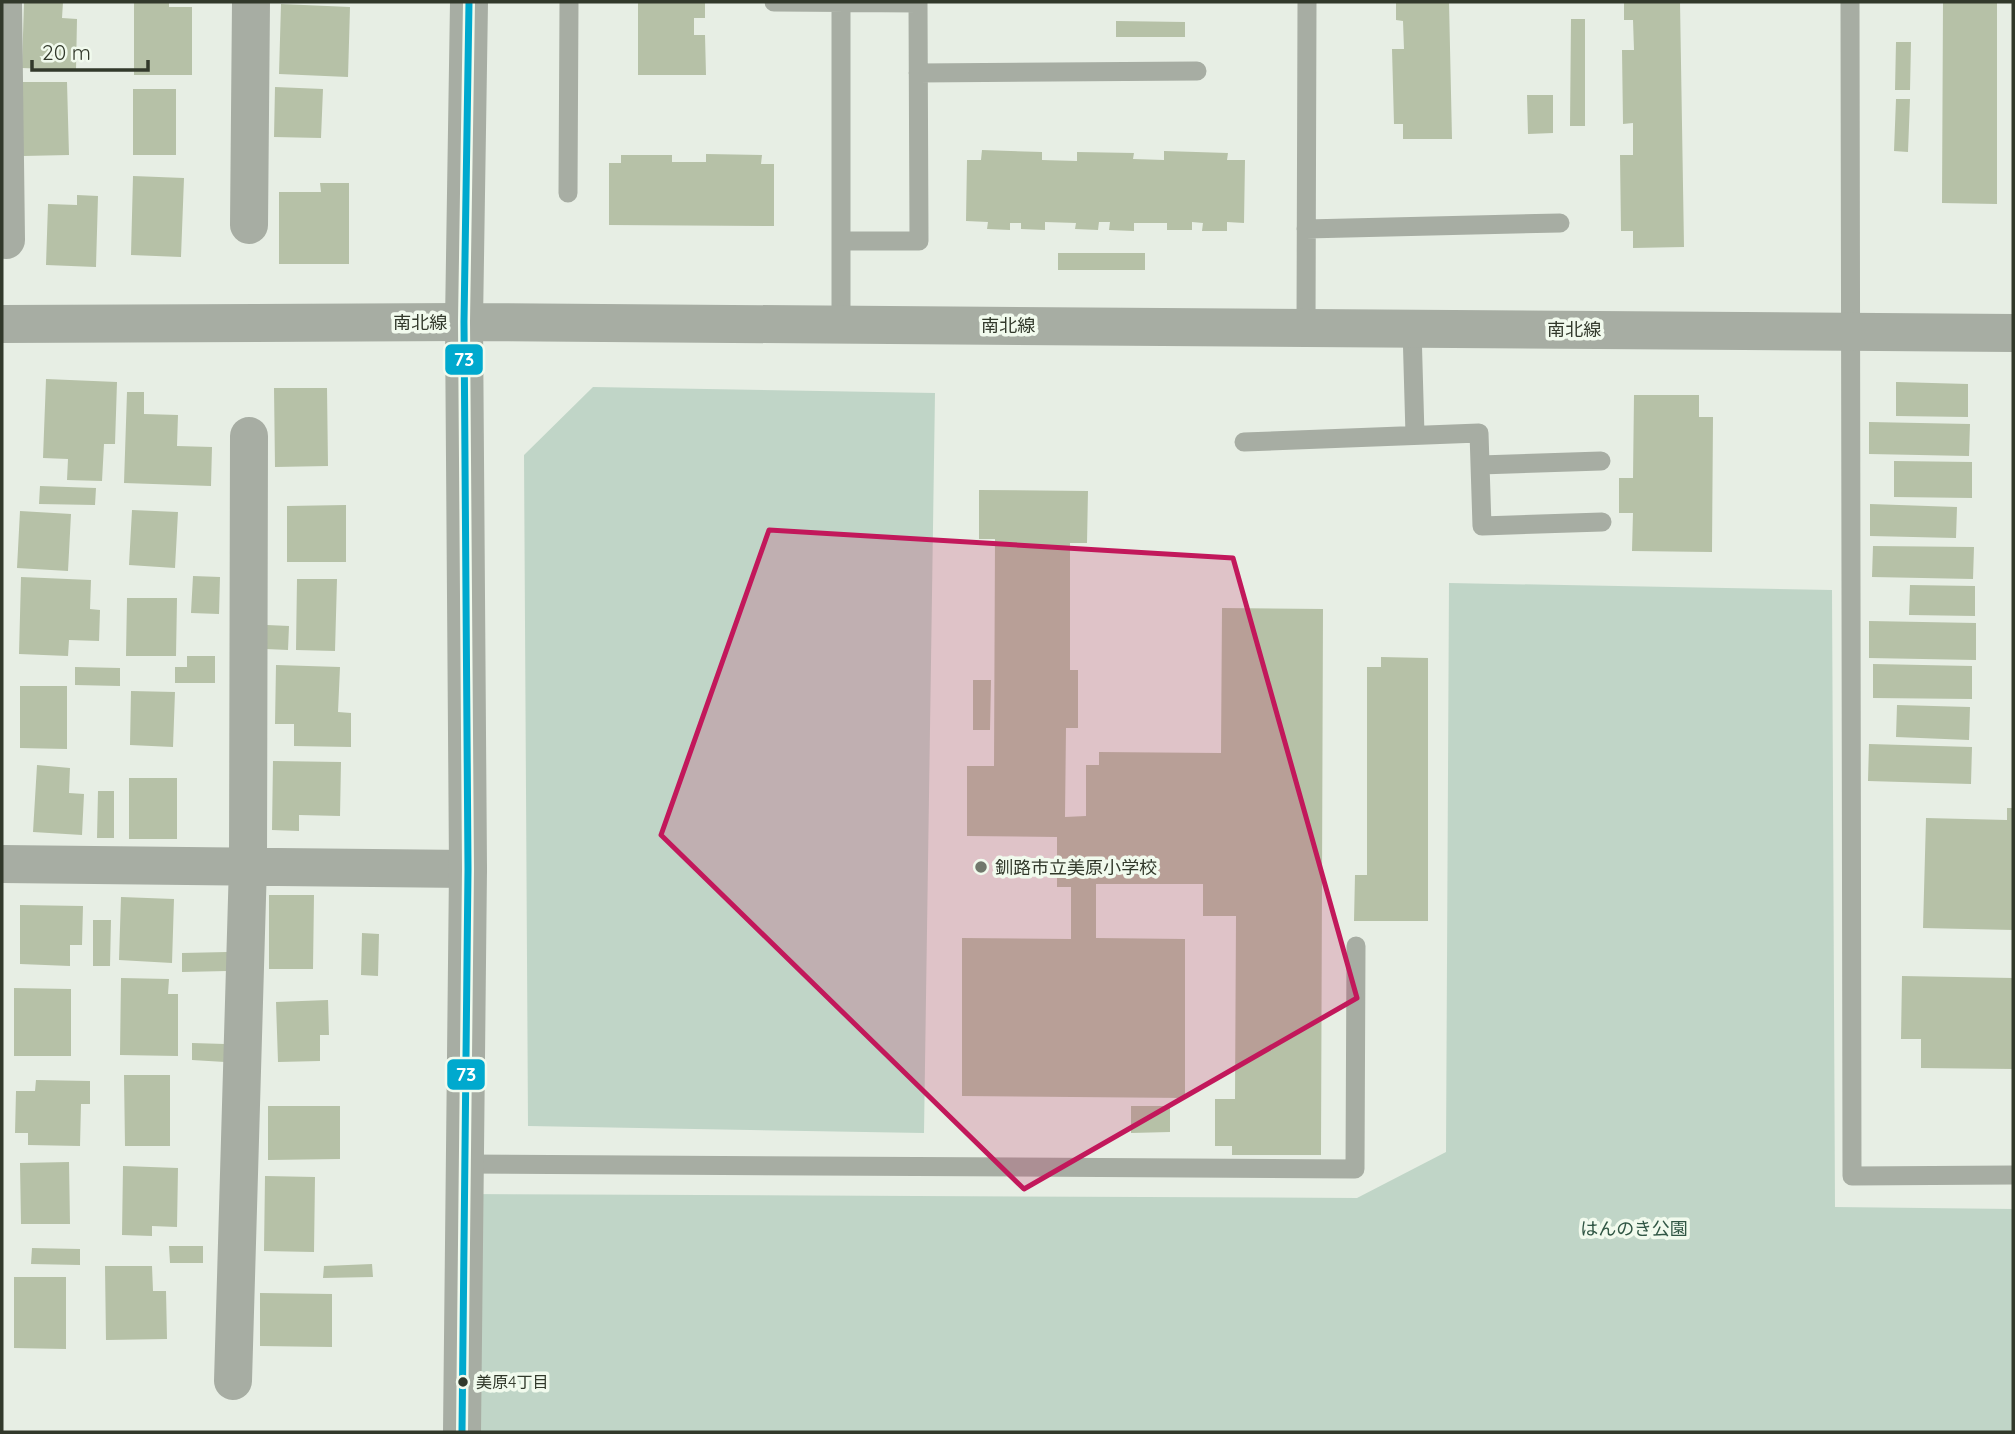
<svg xmlns="http://www.w3.org/2000/svg" width="2015" height="1434" font-family="Quicksand,'Noto Sans JP',sans-serif">
<style>
.green{fill:#c0d5c7}
.building{fill:#b6c1a7}
.lines{fill:none;stroke-linecap:round;stroke-linejoin:round}
.service{stroke:#a7ada3;stroke-width:19}
.minor{stroke:#a7ada3;stroke-width:38}
.tertiary{stroke:#a7ada3;stroke-width:38}
.bus-1-casing{stroke:#f1faed;stroke-width:12}
.bus-1{stroke:#00a9ce;stroke-width:7}
.marked{fill:#c2185b;fill-opacity:0.2;stroke:#c2185b;stroke-width:5;stroke-linejoin:round}
.poi-dot{fill:#71786c;stroke:#f1faed;stroke-width:2.5}
.bus-dot{fill:#32392b;stroke:#f1faed;stroke-width:2.5}
.labels{text-anchor:middle;dominant-baseline:central;stroke-width:7;stroke-linejoin:round;paint-order:stroke}
.bus-label{font-size:16px;fill:#32392b;stroke:#f1faed;text-anchor:start}
.street-label{font-size:18px;fill:#32392b;stroke:#f1faed}
.poi-label{font-size:18px;fill:#32392b;stroke:#f1faed;text-anchor:start}
.park-label{font-size:18px;fill:#305644;stroke:#f1faed}
.line-badge{stroke:#f1faed;stroke-width:2.5}
.badge-label{font-size:19px;text-anchor:middle;font-weight:bold;fill:#fff}
</style>
<rect width="100%" height="100%" fill="#e7eee4"/>
<path class="green" d="M593 387 935 393 924 1133 528 1126 524 455Z
M1449 583 1832 590 1835 1207 2013 1209V1432H462L464 1194 1357 1198 1446 1152Z"/>
<path class="building" d="M24 2H63L62 18 77 19 76 70 22 68Z
M134 2H169V7H192V75H134Z
M638 2H705V18H694V35H705L706 75H638Z
M1396 2H1449L1452 139H1403V124H1394L1392 49H1404L1403 21 1396 20Z
M1624 2H1680L1684 247 1633 248V231H1621L1620 155H1633V123L1623 124 1622 50H1634L1633 20H1624Z
M1943 2H1997V204L1942 203Z
M281 4 350 7 348 77 279 74Z
M1571 19H1585V126H1570Z
M1116 21 1185 22V37H1116Z
M1896 42H1911L1910 90H1895Z
M22 82H67L69 155 23 156Z
M275 87 323 89 321 138 274 137Z
M133 89H176V155H133Z
M1527 95H1553V133L1528 134Z
M1896 99H1910L1908 152 1894 151Z
M982 150 1042 152V160L1077 161V152L1134 153 1133 159 1164 160V151L1228 153 1227 160H1245L1244 223 1227 222V231H1202L1203 223 1192 222V230H1167V223H1134V231L1109 230 1110 222H1099L1098 230 1075 229 1076 223 1045 222V230L1021 229V223H1010V230L987 229 988 222 966 221 967 160H981Z
M706 154 762 155 761 164H774V226L609 225V163H621V155H672V162H706Z
M133 176 184 178 181 257 131 255Z
M320 183H349V264H279V192H321Z
M77 195 98 196 96 267 46 265 48 204 77 205Z
M1058 253H1145V270H1058Z
M46 379 117 382 115 444H104L102 481 67 480 68 459 43 458Z
M1896 382 1968 384V417L1896 416Z
M274 388H327L328 466 275 467Z
M127 392H144V414L178 415 177 446 212 447 211 486 124 483Z
M1634 395H1699V417H1713L1712 552 1632 551 1633 513H1619V478H1633Z
M1869 422 1970 424 1969 456 1869 454Z
M1894 461 1972 462V498L1894 497Z
M40 486 96 488 95 505 39 504Z
M979 490 1088 491 1087 543H1070V670H1078V728H1066L1065 817 1086 816V765H1099V752L1221 753 1222 608 1323 609 1321 1155H1232V1146H1215V1099H1235L1236 916H1203V884H1096V938L1185 939V1098L962 1096V938L1071 939V887H1057V837L967 836V766H994L995 539H979Z
M1870 504 1957 507 1956 538 1870 536Z
M346 505V562H287V506Z
M132 510 178 512 175 568 129 565Z
M20 511 71 514 68 571 17 568Z
M1873 546 1974 547 1973 579 1872 577Z
M193 576 220 577 219 614 191 613Z
M21 577 91 580 90 609 100 610 99 641 69 640 68 656 19 654Z
M297 579H337L335 651 296 650Z
M1910 585 1975 586V616L1909 615Z
M127 598H177L176 656H126Z
M1869 621 1976 623V660L1869 658Z
M267 625 289 626 288 650 266 649Z
M187 656H215V683H175V667H187Z
M1381 657 1428 658V921H1354L1355 875H1367V667H1381Z
M1873 664 1972 666V699L1873 698Z
M276 665 340 667 338 712 351 713V747L294 746V724H275Z
M75 667 120 668V686L75 685Z
M973 680H991L990 730H973Z
M20 686H67V749L20 748Z
M131 691 175 692 173 747 130 745Z
M1897 705 1970 707 1969 740 1896 737Z
M1869 744 1972 747 1971 784 1868 781Z
M273 761 341 762 340 816 299 815V831L272 830Z
M37 765 70 768 69 793 84 794 82 835 33 832Z
M129 778H177V839H129Z
M98 791H114V838H97Z
M2007 808H2013V930L1923 928 1926 818 2007 820Z
M269 895H314L313 969H269Z
M121 897 174 899 172 963 119 960Z
M20 905 83 906 82 945H70V966L20 964Z
M93 920H111L110 966H93Z
M362 933 379 934 378 976 361 975Z
M227 952V971L182 972V953Z
M1902 976 2013 978V1069L1921 1068V1039H1901Z
M121 978 169 979 168 994H178V1056L120 1055Z
M14 988 71 989V1056H14Z
M328 1000 329 1035H320V1061L278 1062 276 1002Z
M192 1043 225 1044V1062L192 1060Z
M124 1075H170V1146H125Z
M36 1080 90 1081V1104H81L80 1146 28 1145V1133H15L16 1091H35Z
M268 1106H340V1159L268 1160Z
M1131 1106H1170V1132L1131 1133Z
M69 1162 70 1224H21L20 1163Z
M123 1166 178 1168 177 1227 152 1226V1236L122 1235Z
M265 1176 315 1177 314 1252 264 1251Z
M169 1246H203V1263H170Z
M32 1248 80 1249V1265L31 1264Z
M372 1264 373 1277 323 1278 324 1266Z
M105 1266H152L153 1291H166L167 1339 106 1340Z
M14 1277H66V1349L14 1348Z
M260 1293 332 1294V1347L260 1346Z"/>
<g class="lines">
<path class="service" d="M774 2 918 3 919 241H841
M1850 2 1852 1176 2013 1175
M918 73 1197 71
M568 193 569 2
M1306 229 1560 223
M841 324V2
M1306 327 1307 2
M1412 329 1415 435
M1244 442 1479 433 1482 526 1602 522
M1480 465 1601 461
M464 1164 1355 1169 1356 946"/>
<path class="minor" d="M3 2 6 240
M249 225 251 2
M2 324 464 322
M2 864 468 869
M233 1381 248 864 249 436"/>
<path class="tertiary" d="M464 322 2013 333
M462 1432 468 869 464 322 469 2"/>
<g class="bus-1-casing">
<path id="bus-1" d="M462 1432 468 869 464 322 469 2"/>
</g>
<use href="#bus-1" class="bus-1"/>
</g>
<path class="marked" d="M769 530 1233 558 1357 998 1024 1189 661 835Z"/>
<circle class="poi-dot" cx="981" cy="867" r="7"/>
<circle class="bus-dot" cx="463" cy="1382" r="6"/>
<g class="labels">
<g class="bus-label">
<text x="476" y="1382">美原4丁目</text>
</g>
<g class="street-label">
<text x="420" y="322">南北線</text>
<text x="1008" y="325">南北線</text>
<text x="1574" y="329">南北線</text>
</g>
<g class="poi-label">
<text x="995" y="867">釧路市立美原小学校</text>
</g>
<g class="park-label">
<text x="1634" y="1228">はんのき公園</text>
</g>
</g>
<g class="line-badge">
<rect x="444" y="343" width="40" height="33" rx="7" fill="#00a9ce"/>
<rect x="446" y="1058" width="40" height="33" rx="7" fill="#00a9ce"/>
</g>
<g class="badge-label">
<text x="464" y="366">73</text>
<text x="466" y="1081">73</text>
</g>
<rect width="2015" height="1434" fill="none" stroke="#32392b" stroke-width="7"/>
<path d="M32 60v10h116v-10" fill="none" stroke="#32392b" stroke-width="3.5"/>
<text x="42" y="60" font-size="21" fill="#32392b" stroke="#f1faed" stroke-width="5" paint-order="stroke">20 m</text>
</svg>
